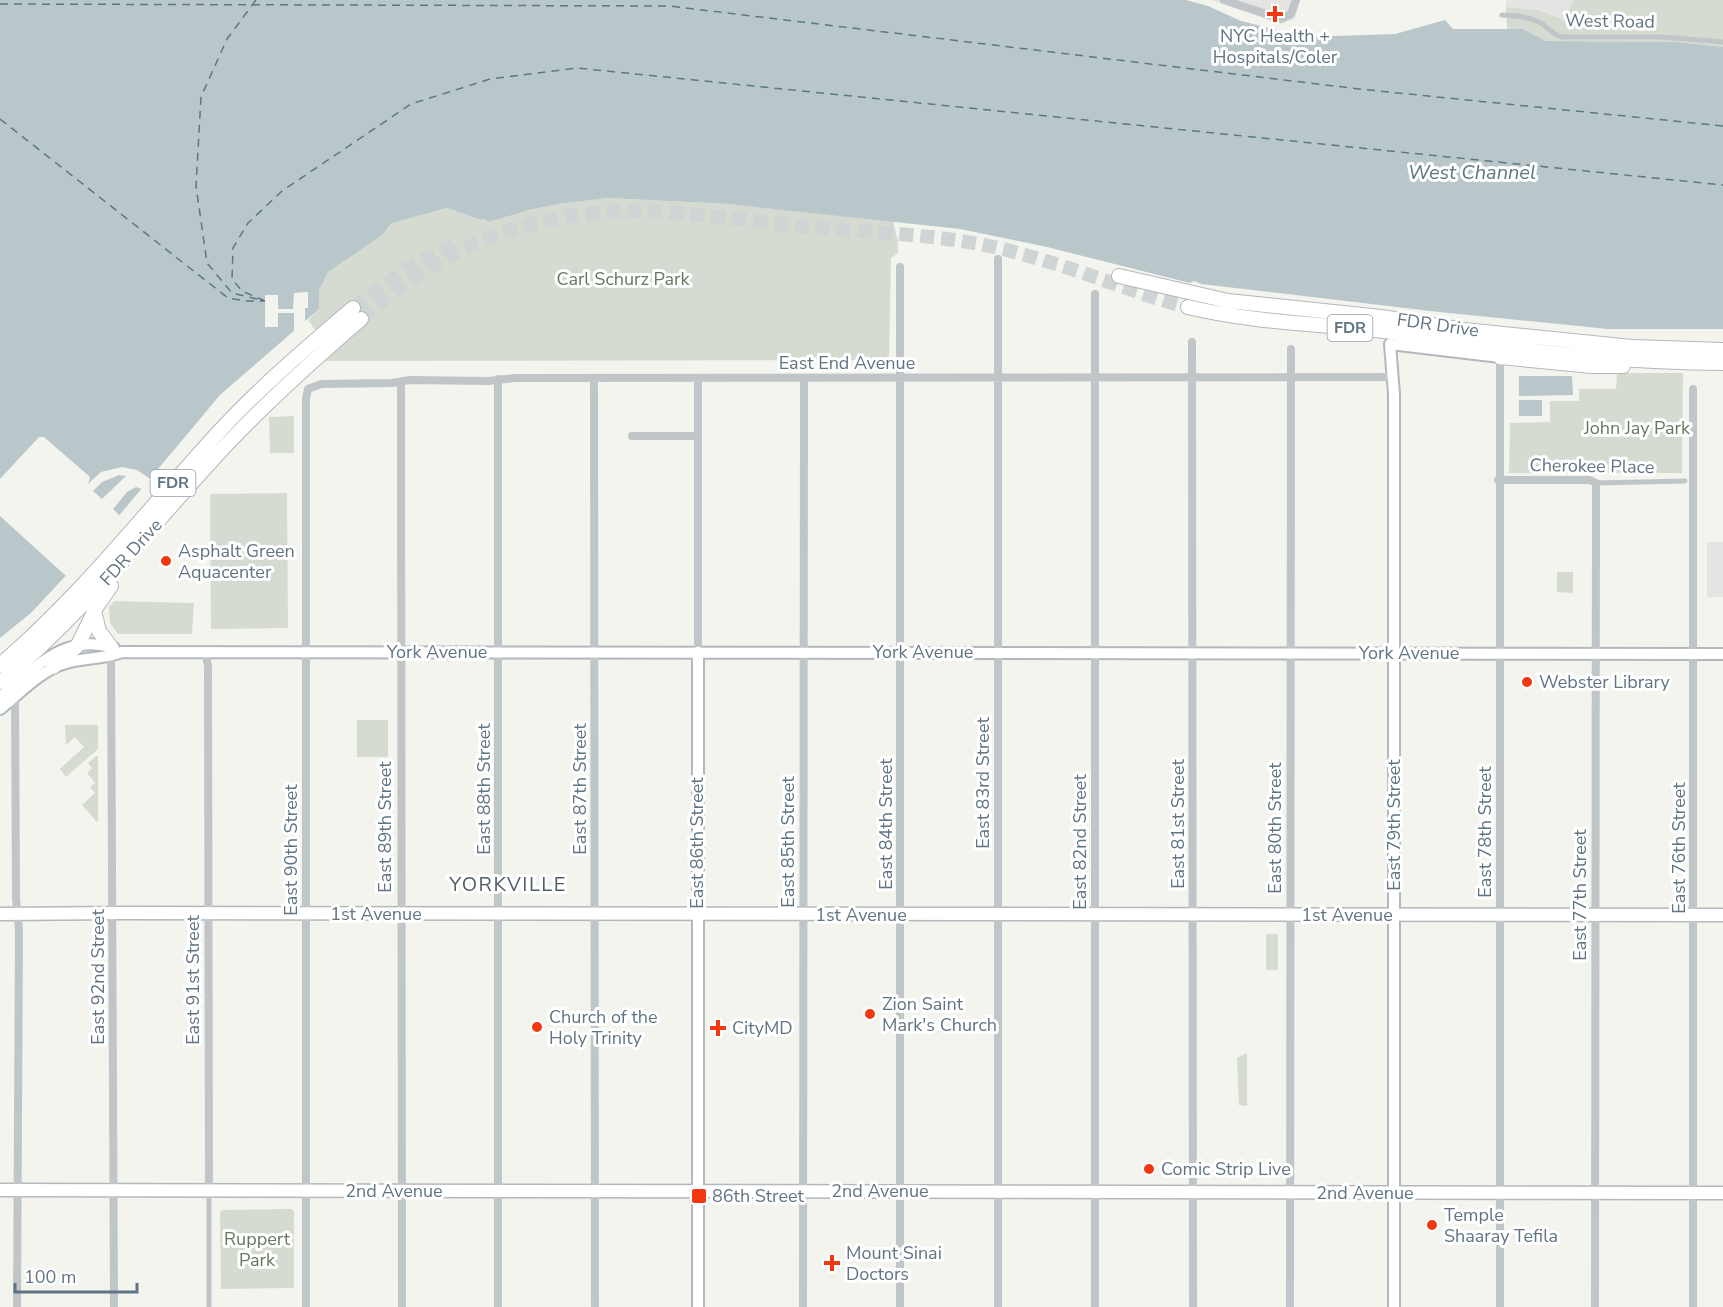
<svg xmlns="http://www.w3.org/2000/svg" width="1723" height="1307" font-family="'Nunito Sans',sans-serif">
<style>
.built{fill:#e4e5e3}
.green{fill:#d5dbd0}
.water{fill:#b9c7cb}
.pier{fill:#f4f4ef;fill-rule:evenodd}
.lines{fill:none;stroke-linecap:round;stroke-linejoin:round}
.ferry{stroke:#5b7981;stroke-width:1.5;stroke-dasharray:8 6;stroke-linecap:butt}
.motorway-tunnel{stroke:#cfd4d4;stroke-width:14;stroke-dasharray:14 7;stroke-linecap:butt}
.secondary-casing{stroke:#b2b8bc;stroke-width:14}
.primary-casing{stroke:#b3b8bb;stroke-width:15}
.motorway-casing{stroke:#b4b8bb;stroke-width:16}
.pedestrian{stroke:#c0c5c8;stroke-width:5}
.minor{stroke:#c0c5c8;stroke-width:8}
.secondary{stroke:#fff;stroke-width:10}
.primary{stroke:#fff;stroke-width:12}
.motorway{stroke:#fff;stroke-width:14}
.poi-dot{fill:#f13811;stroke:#fff;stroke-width:2}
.labels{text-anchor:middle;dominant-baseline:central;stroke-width:6;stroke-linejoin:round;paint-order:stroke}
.shield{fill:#fff;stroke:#909ea8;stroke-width:1.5}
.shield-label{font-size:16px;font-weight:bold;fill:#607583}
.street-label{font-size:18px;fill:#607583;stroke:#fff}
.poi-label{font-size:18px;fill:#607583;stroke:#fff;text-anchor:start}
.park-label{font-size:18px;fill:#66795f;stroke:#fff}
.water-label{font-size:20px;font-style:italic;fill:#5b7981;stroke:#fff}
.neighbourhood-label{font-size:20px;letter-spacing:1.5px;fill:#4f5e67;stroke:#fff}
</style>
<rect width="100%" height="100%" fill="#f4f4ef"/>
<path class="built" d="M1211 0H1300L1295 19 1281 24Z
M1506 0H1574L1564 20 1540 10 1506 7Z
M1707 542H1723V597H1707Z"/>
<path class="green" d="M1574 0H1723V47L1678 42 1546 41 1523 29H1507L1506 7 1539 10 1564 20Z
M608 198 728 204 893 221 898 241V253L891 258 889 360 324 361 366 323 349 302 315 330 308 320 319 309C319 302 318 293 320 286 328 263 368 242 388 229L392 223 447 208 481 220 485 219 488 222 508 215 559 204Z
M1617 373H1683L1682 473H1509L1510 423 1550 422V401H1579V389H1616Z
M294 416V453H270L269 417Z
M287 493 288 628 211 629 210 494Z
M1557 572H1573V593L1557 592Z
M114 601 194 603 192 634H118L110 623 109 607Z
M357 720H388V757H357Z
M65 725H98V749L66 777 60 769 84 747 75 737 66 745Z
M96 756H98V821H96L82 805 95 793 90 787 95 783 87 773 92 768 88 763Z
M1266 934H1278V970H1266Z
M1247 1053V1106L1239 1105 1237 1058Z
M292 1209 294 1212V1288L221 1289 220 1212 223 1210Z"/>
<path class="water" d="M0 0H1186L1208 6 1241 21 1306 37 1395 34 1445 20 1453 29H1523L1546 41 1678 42 1723 47V329H1608L1439 312 1201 284 1194 281 1190 283 1047 247 960 229 728 204 608 198 559 204 529 210 488 222 485 219 481 220 447 208 392 223 382 235 328 272 319 290V309L220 395 117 518 71 570 32 612 0 638Z
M1519 376H1572L1573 395 1519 396Z
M1519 400H1542V416H1519Z"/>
<path class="pier" d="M308 292V308H305V324L294 333V313H278V327H265V295H278V309H293L294 293Z
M39 437H44L90 477 88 484 101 472 122 467 137 470 152 480 144 490 136 487 127 492 113 509 120 516 66 576 0 516V479ZM119 475 126 476 102 499 93 491 102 482Z"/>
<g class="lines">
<path class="ferry" d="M256 0 227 39 201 97 196 186 207 263 232 293 261 300
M0 4 669 6 1359 89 1723 126
M0 119 228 298 247 301H264
M265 301 242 291 232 279 233 248 248 223 282 191 411 104 490 79 577 68 1723 185"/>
<path class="motorway-tunnel" d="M353 308 405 270 459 242
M361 319C434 255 509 219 605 212 669 208 745 221 809 227 874 233 943 234 1007 250 1040 259 1074 269 1106 281 1134 290 1160 301 1188 307"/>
<g class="secondary-casing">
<path id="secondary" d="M0 697C35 669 64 632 114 648
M0 709C20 693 41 670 66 663 86 657 101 660 122 652L1723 654
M698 1307V652
M1394 1307V394L1390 344 1500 357"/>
</g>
<g class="primary-casing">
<path id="primary" d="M0 914 124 913 1723 915
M0 1190 1723 1193"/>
</g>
<g class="motorway-casing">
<path id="motorway" d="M1119 276 1228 301 1381 317 1464 330 1632 347 1723 350
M1188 307C1254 323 1324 324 1392 332 1413 335 1434 340 1455 342 1544 353 1633 363 1723 363
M1500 357 1592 366H1623
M94 611 99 631 111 647
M0 665C80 597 145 513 216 435 258 389 306 348 353 308
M53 667 78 645 97 606 111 586
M0 682C81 616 145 533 216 456 261 407 311 362 361 319"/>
</g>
<path class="pedestrian" d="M1502 15C1516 16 1528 16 1541 23 1549 28 1553 35 1562 37H1663L1723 42
M1596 483 1685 481
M209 1191V1307"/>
<path class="minor" d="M1224 0 1281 19 1291 14 1296 0
M900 267V1307
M1095 294V1307
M1192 342 1193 1307
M1500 357V1307
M594 378 595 1307
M498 379V1307
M698 379V652
M401 383 402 1307
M632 436H698
M1498 480H1590L1596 483 1595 1307
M111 652 114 1307
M205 652 208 666 209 1191
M15 694 16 898 19 930 17 1307
M306 1307V398L308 389 321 384 392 383 410 380 489 381 515 378 1392 377
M803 1307 804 378
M998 1307V259
M1290 1307 1291 349
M1693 1307V389"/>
<use href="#secondary" class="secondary"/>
<use href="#primary" class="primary"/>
<use href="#motorway" class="motorway"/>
</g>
<g class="poi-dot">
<path d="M1272 5h6v6h6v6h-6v6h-6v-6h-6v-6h6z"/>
<circle cx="166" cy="561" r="6"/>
<circle cx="1527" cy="682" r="6"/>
<circle cx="870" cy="1014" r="6"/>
<circle cx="537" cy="1027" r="6"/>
<path d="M715 1019h6v6h6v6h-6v6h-6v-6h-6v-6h6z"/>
<circle cx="1149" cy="1169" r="6"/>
<rect x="691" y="1188" width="16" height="16" rx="3"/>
<circle cx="1432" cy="1225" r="6"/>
<path d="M829 1254h6v6h6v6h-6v6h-6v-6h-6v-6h6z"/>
</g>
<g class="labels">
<g class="shield">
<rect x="1327.5" y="315" width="45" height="26" rx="4.5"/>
<rect x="150.5" y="470" width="45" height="26" rx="4.5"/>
</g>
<g class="shield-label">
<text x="1350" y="328">FDR</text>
<text x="173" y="483">FDR</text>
</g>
<g class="street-label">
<text transform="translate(1610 21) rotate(1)">West Road</text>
<text transform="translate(1438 325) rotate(8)">FDR Drive</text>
<text x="847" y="363">East End Avenue</text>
<text transform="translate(1592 466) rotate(1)">Cherokee Place</text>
<text transform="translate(131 552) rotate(-48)">FDR Drive</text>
<text x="437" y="652">York Avenue</text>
<text x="923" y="652">York Avenue</text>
<text x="1409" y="653">York Avenue</text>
<text transform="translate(983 783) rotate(-90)">East 83rd Street</text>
<text transform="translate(484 789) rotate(-90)">East 88th Street</text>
<text transform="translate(580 789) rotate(-90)">East 87th Street</text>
<text transform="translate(886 824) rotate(-90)">East 84th Street</text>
<text transform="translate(1178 824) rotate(-90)">East 81st Street</text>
<text transform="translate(1394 825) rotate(-90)">East 79th Street</text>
<text transform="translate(385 827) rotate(-90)">East 89th Street</text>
<text transform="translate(1275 828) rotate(-90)">East 80th Street</text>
<text transform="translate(1485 832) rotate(-90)">East 78th Street</text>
<text transform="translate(788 842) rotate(-90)">East 85th Street</text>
<text transform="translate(1080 842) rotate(-90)">East 82nd Street</text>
<text transform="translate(697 843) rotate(-90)">East 86th Street</text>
<text transform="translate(1679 848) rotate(-90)">East 76th Street</text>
<text transform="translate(291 850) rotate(-90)">East 90th Street</text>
<text transform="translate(1580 895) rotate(-90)">East 77th Street</text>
<text x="376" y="914">1st Avenue</text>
<text x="861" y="915">1st Avenue</text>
<text x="1347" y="915">1st Avenue</text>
<text transform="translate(98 977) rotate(-90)">East 92nd Street</text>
<text transform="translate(193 980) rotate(-90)">East 91st Street</text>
<text x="394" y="1191">2nd Avenue</text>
<text x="880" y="1191">2nd Avenue</text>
<text x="1365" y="1193">2nd Avenue</text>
</g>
<g class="poi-label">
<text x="1275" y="36" text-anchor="middle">NYC Health +<tspan x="1275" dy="21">Hospitals/Coler</tspan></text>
<text x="178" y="551">Asphalt Green<tspan x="178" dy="21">Aquacenter</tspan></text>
<text x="1539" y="682">Webster Library</text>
<text x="882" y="1004">Zion Saint<tspan x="882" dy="21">Mark's Church</tspan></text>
<text x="549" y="1017">Church of the<tspan x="549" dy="21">Holy Trinity</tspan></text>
<text x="732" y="1028">CityMD</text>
<text x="1161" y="1169">Comic Strip Live</text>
<text x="712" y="1196">86th Street</text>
<text x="1444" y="1215">Temple<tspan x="1444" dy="21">Shaaray Tefila</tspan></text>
<text x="846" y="1253">Mount Sinai<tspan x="846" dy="21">Doctors</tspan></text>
</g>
<g class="park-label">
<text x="623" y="279">Carl Schurz Park</text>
<text x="1637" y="428">John Jay Park</text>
<text x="257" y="1239">Ruppert<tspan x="257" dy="21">Park</tspan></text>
</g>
<g class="water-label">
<text x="1472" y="172">West Channel</text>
</g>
<g class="neighbourhood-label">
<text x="508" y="884">YORKVILLE</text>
</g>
</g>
<path d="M15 1283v9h122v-9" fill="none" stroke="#607583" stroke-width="3"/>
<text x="24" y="1283" font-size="18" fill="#607583" stroke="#ffffff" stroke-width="4.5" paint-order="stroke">100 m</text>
</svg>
